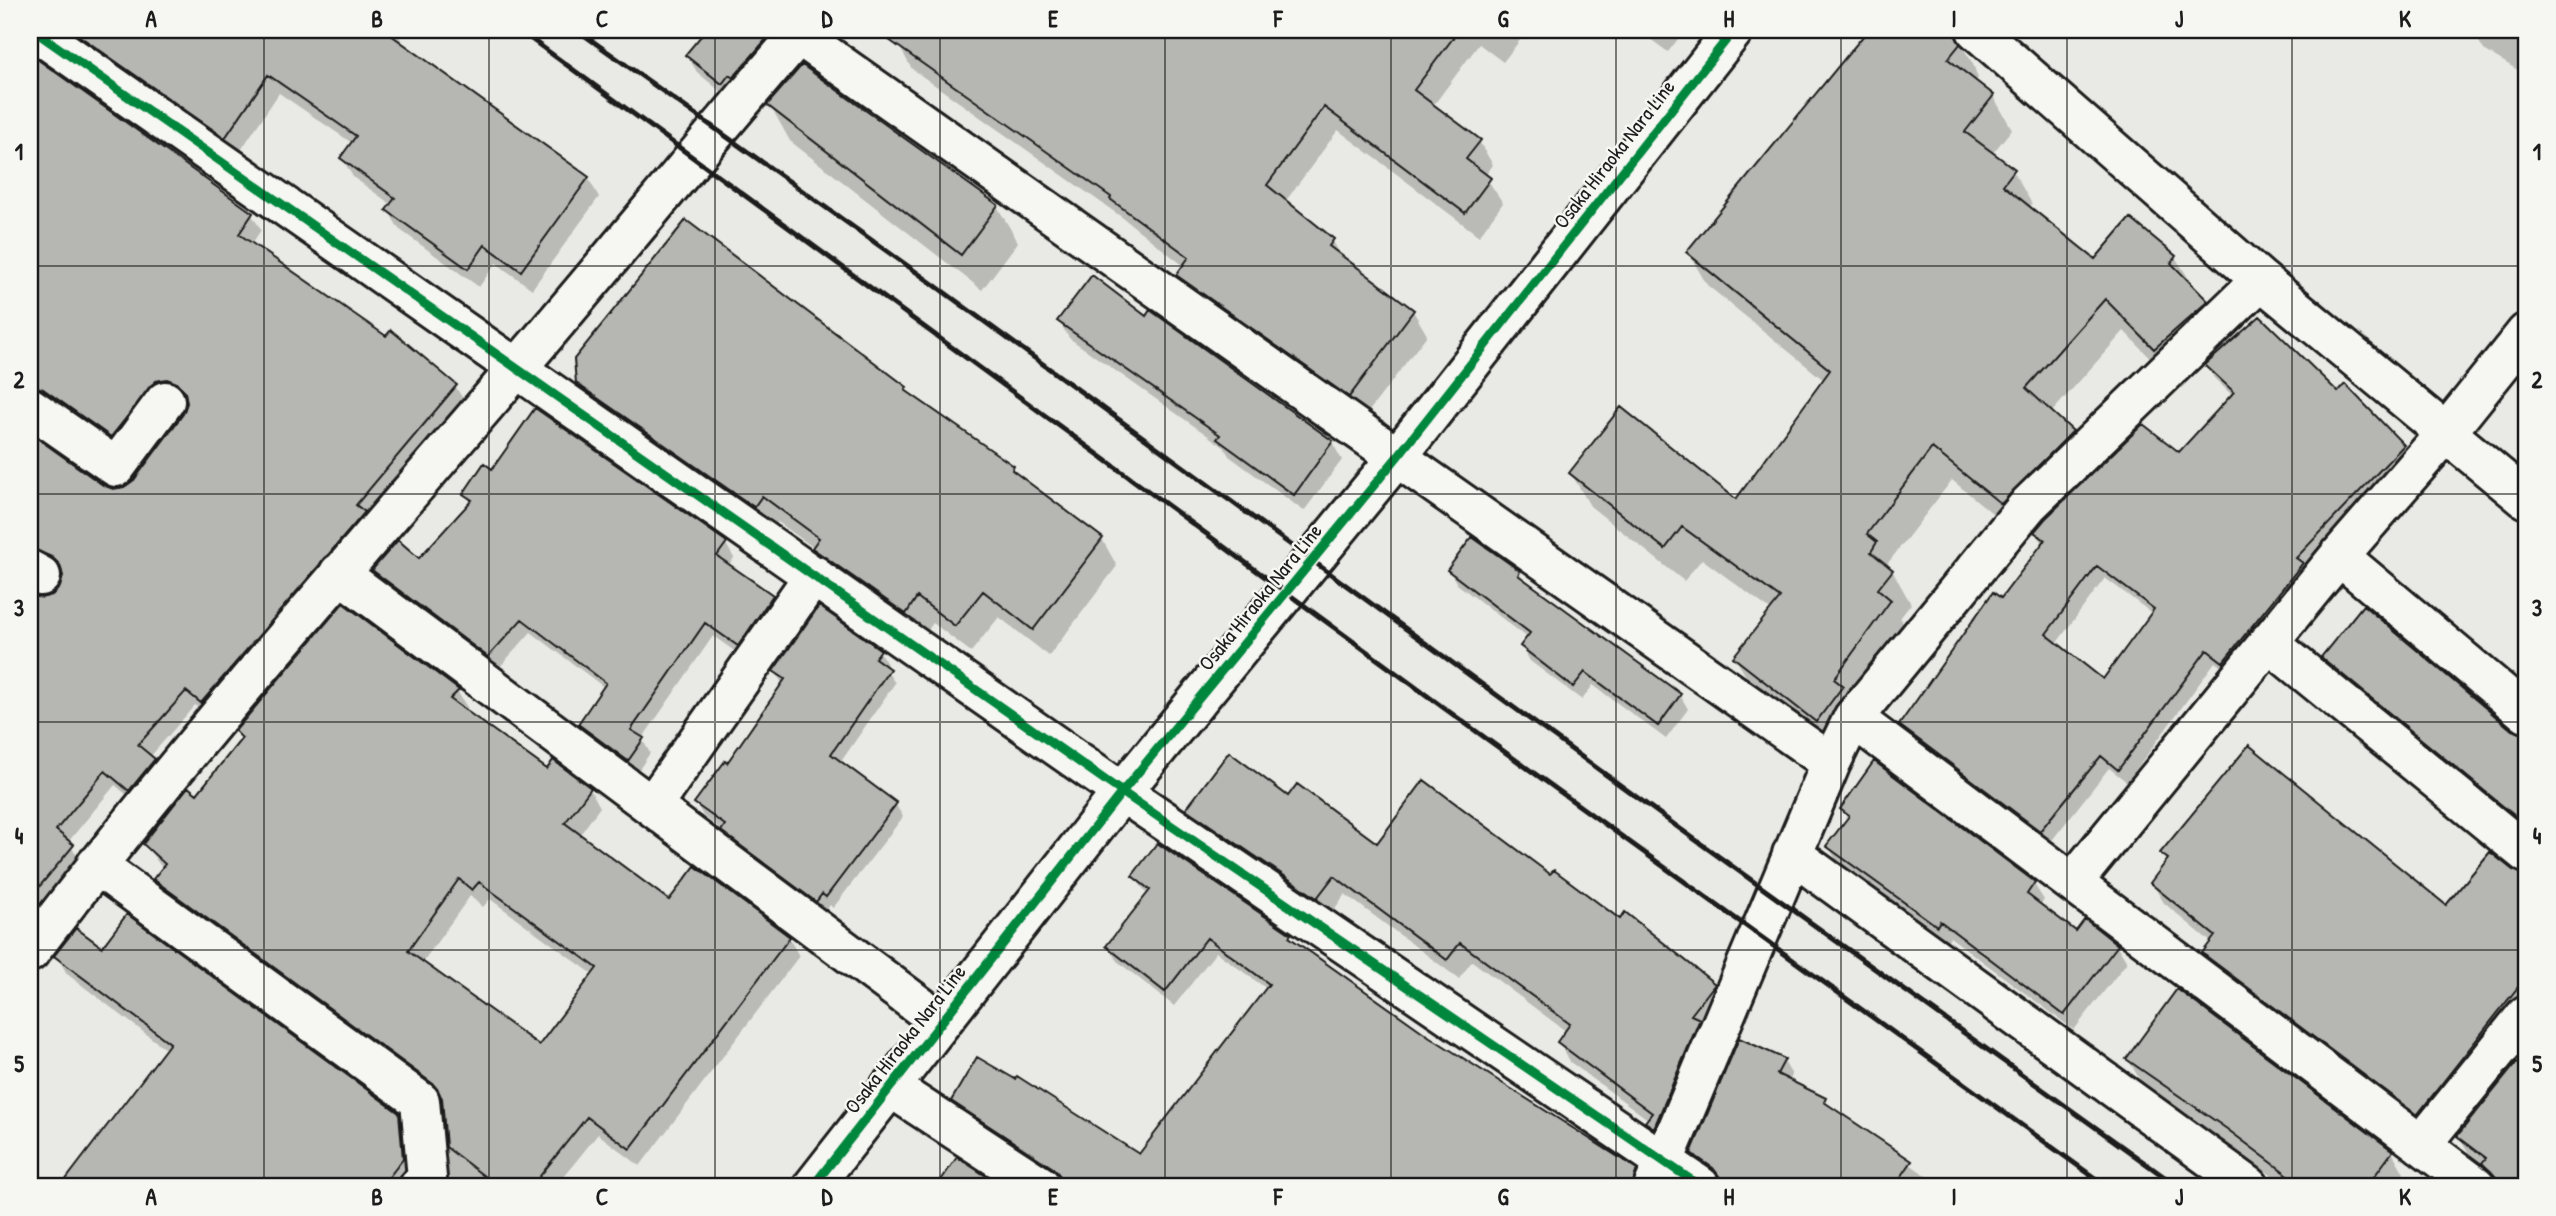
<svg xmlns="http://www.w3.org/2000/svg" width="2556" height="1216" font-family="'Patrick Hand',sans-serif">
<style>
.shadow{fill:#0003;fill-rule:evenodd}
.building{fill:#b6b6b3;stroke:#1c1c1c;stroke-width:2;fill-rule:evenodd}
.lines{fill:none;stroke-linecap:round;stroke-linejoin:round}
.minor-casing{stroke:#1c1c1c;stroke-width:44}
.major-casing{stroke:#1c1c1c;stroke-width:44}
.minor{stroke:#f6f6f2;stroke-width:38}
.major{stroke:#f6f6f2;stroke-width:38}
.rail{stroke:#1c1c1c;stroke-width:5}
.cycleway-casing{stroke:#f6f6f2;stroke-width:13}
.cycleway{stroke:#00873e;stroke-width:9}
.grid{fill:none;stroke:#1c1c1c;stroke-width:2;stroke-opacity:0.55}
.labels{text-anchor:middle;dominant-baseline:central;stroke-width:5;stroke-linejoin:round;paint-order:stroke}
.street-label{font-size:21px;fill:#1c1c1c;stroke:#f6f6f2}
.neatline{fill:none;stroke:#1c1c1c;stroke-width:2.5}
.grid-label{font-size:23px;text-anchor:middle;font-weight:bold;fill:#1c1c1c}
</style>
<rect width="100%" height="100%" fill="#e9e9e5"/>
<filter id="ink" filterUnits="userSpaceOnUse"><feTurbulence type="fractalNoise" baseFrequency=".0143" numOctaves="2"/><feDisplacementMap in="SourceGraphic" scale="14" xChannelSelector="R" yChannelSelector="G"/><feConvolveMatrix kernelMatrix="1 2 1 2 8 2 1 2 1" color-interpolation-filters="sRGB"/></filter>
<g filter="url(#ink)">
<path class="shadow" d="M55 30H396L404 46 588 178 599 197 532 289 496 263 479 287 399 229 388 210 392 205 353 177 342 158 352 143 279 93 237 156Z
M708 30H757L767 38 777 55 732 101 697 72 687 55Z
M902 30H1528L1503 62 1479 44 1433 106 1479 141 1493 165 1485 176 1503 203 1479 236 1338 130 1285 202 1333 241 1342 258 1413 311 1427 335 1363 419 1192 298 1178 275 1184 266 1123 218 912 69 899 46 908 34Z
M1638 30H1685L1668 52Z
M1870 30 1953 31 1973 64 1978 78 1975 82 1993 96 2012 129 1992 154 2013 171 2032 204 2029 208 2095 262 2175 257 2225 335 2173 381 2124 331 2051 413 2072 432 2091 465 2020 536 1952 480 1888 563 1911 604 1900 618 1909 634 1835 754 1755 691 1735 658 1772 611 1702 559 1684 581 1590 506 1571 473 1736 502 1825 381 1707 285 1688 252Z
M2472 30H2526V75L2484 50Z
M30 55 252 215 261 230 251 245 455 386 465 402 211 718 195 705 150 757 163 776 139 805 115 785 68 842 81 862 30 945V595L42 600 54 596 61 588 65 576 51 566H30V436L103 487 114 491 126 488 184 415 189 403 188 398 177 395 121 452 30 403Z
M770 105 997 206 1018 242 982 290 790 141Z
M1146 318 1332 442 1342 460 1304 511 1229 456 1224 447 1069 338 1059 321Z
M2207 365 2338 395 2345 386 2403 446 2411 460 2231 674 2215 662 2127 782 2109 768 2049 844 1909 739 1901 726 2044 545 2036 532 2179 455 2233 396 2214 378ZM2105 578 2153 614 2103 681 2056 644Z
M577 383 906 388 910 395 1013 468 1018 476 1102 539 1117 566 1049 656 999 617 971 652 933 623 921 640 829 575 814 548 778 522 770 533 593 410Z
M536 411 726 544 734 558 728 566 772 596 780 610 746 659 713 636 642 739 650 753 636 774 588 738 580 724 605 688 531 632 497 670 382 584 374 570 419 560 471 503 465 494 492 471Z
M1449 570 1519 572 1525 582 1680 695 1688 709 1666 739 1593 685 1582 700 1530 661 1522 647 1528 638 1457 584Z
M879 651 887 664 884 667 895 683 840 763 896 805 903 817 833 908 830 905 824 913 730 843 722 830 703 816 696 803 728 765 783 685 775 671Z
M2323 657 2526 737V834L2335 678Z
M457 691 468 709 465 712 548 771 590 789 600 807 579 836 670 903 789 938 799 956 640 1166 598 1134 556 1186H449L444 1100 165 897 155 879 163 869 145 845 197 797 242 741 237 731ZM470 896 483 907 490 899 594 975 539 1048 422 963Z
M1874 764 2034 884 2044 900 2040 906 2076 933 2117 946 2127 962 2074 1030 1950 937 1947 941 1838 863 1828 846 1848 820 1842 809Z
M1289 798 1378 845 1551 877 1713 985 1725 1004 1659 1142 1649 1120 1570 1062 1559 1042 1567 1032 1472 961 1459 979 1345 894 1329 917 1200 829 1189 810Z
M2162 853 2446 907 2526 876V1018L2430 1134 2217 974 2205 953 2212 943 2164 903 2152 883 2168 862Z
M1134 876 1290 935 1295 943 1429 1038 1636 1171 1644 1186H1066L962 1116 953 1101 1140 1156 1267 989 1216 952 1174 1006 1117 961 1108 946 1148 895Z
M102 950 398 1114 408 1133 413 1186H63L167 1050 67 974 57 956Z
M2526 1052V1186H2498L2487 1169 2471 1157 2459 1136Z
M2128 1059 2392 1152 2404 1173 2397 1183 2401 1186H2286L2140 1080Z
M1783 1060 1792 1075 1789 1082 1825 1099 1830 1108 1941 1186H1723L1702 1168 1693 1153Z"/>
<path class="building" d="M71 30H384L589 177 521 271 485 245 468 269 386 210 395 198 340 158 356 136 268 75 225 138Z
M706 30H759L768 37 733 78 729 75 722 84 685 55Z
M875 30H1459L1414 90 1481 140 1466 159 1491 178 1465 213 1324 107 1267 185 1334 239 1329 246 1414 310 1349 397 1176 275 1189 257 1110 199 1111 197Z
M1868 30H1955L1960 44 1948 59 1994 95 1965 132 2015 169 2003 185 2095 259 2130 218 2176 256 2171 263 2208 301 2154 349 2105 299 2026 388 2073 431 2001 504 1932 448 1867 534 1877 542 1871 552 1893 570 1878 589 1891 600 1834 679 1843 686 1816 722 1733 657 1780 598 1682 527 1665 549 1569 473 1621 407 1736 499 1830 370 1686 252Z
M30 54 253 213 239 234 386 336 391 330 457 385 356 505 365 512 201 703 186 691 138 745 155 759 129 791 105 771 56 830 74 845 30 898V595L41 598 52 595 60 587 63 576 60 565 52 557 30 548V433L103 485 113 489 124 487 134 480 183 414 187 403 185 392 177 383 167 379 156 381 111 437 43 389 30 385Z
M802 65 998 205 961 255 767 105Z
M686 220 907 387 905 390 1014 466 1012 470 1103 538 1033 630 983 591 955 626 917 597 906 614 812 548 819 538 762 496 754 507 576 383 574 359Z
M1092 275 1146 316 1150 310 1333 441 1294 495 1217 439 1220 435 1057 321Z
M2260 316 2338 392 2345 384 2404 445 2296 558 2303 563 2223 662 2207 650 2118 770 2101 756 2040 831 1899 725 1993 592 2001 598 2045 540 2034 532 2045 519 2143 424 2179 452 2234 392 2205 365ZM2097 566 2154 609 2103 679 2046 634Z
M535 408 727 542 717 556 773 595 738 646 705 623 631 730 644 738 628 761 578 724 606 683 522 619 488 657 372 570 398 540 419 558 472 500 463 494 484 463 492 469Z
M1472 537 1520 571 1518 575 1681 694 1658 726 1585 672 1573 687 1520 646 1530 633 1447 570Z
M343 603 459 690 450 699 547 769 553 760 591 788 565 823 669 900 695 866 790 937 630 1149 587 1117 532 1186H497L446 1147 442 1098 433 1084 153 879 165 864 143 844 188 787 197 794 242 738 235 731ZM459 879 472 890 479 882 597 968 539 1045 408 951Z
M2363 605 2512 730 2526 735V825L2321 657Z
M819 606 881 650 875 658 890 669 831 754 897 803 826 897 822 894 816 902 721 831 725 825 694 803 725 761 727 763 785 679 773 671Z
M2249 745 2446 905 2490 852 2513 870 2526 874V977L2417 1115 2202 953 2215 936 2150 883 2168 859 2160 853Z
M1229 752 1288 796 1297 784 1377 843 1424 780 1550 874 1554 870 1620 919 1625 912 1715 984 1691 1015 1700 1019 1654 1128 1645 1122 1652 1113 1557 1042 1570 1024 1460 943 1447 960 1334 876 1317 898 1186 809Z
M1874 761 2035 882 2027 894 2076 931 2085 919 2118 945 2064 1015 1940 921 1937 926 1826 846 1849 816 1840 809Z
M1157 843 1291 934 1289 937 1430 1037 1637 1169 1632 1186H1063L1060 1176 1053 1168 951 1101 977 1057 1015 1079 1017 1076 1139 1154 1269 984 1207 938 1165 992 1106 946 1150 890 1132 876Z
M127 914 399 1113 403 1159 382 1186H61L170 1043 54 956 76 928 102 947Z
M2177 989 2393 1151 2367 1186H2303L2227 1129 2126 1059Z
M1739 1038 1785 1059 1777 1074 1826 1098 1824 1102 1912 1161 1895 1186H1722L1719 1176 1713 1168 1691 1153Z
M2517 1062 2526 1069V1186H2497L2496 1177 2482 1163 2486 1158 2457 1136Z
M957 1157 1001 1186H937Z"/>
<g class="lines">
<g class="minor-casing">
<path id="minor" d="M33 30 1122 792 1700 1186
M791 30 1831 763
M1976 30 2261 280 2526 499
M30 407 116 467 165 401
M2339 556 2526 713
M30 570 41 576
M339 573 941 1022
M2268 642 2526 853
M1853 718 2476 1186
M652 806 814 575
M1792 854 2249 1186
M96 865 420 1101 427 1178 419 1186
M2074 881 2339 556 2445 434 2526 333
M30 952C183 750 353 560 518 367 614 256 706 141 803 30
M890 1087 1041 1186
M2421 1145 2526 1015
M1654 1185 1831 763 1853 718 2029 504 2261 280"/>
</g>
<g class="major-casing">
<path id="major" d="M813 1186 1122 792 1398 456 1734 30"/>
</g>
<use href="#minor" class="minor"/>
<use href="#major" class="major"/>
<path class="rail" d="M519 30 1444 708 2106 1186
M577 30 933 284 1679 828 2177 1186"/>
<g class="cycleway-casing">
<path id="cycleway" d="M33 30 1122 792 1700 1186
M813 1186 1122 792 1398 456 1734 30"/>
</g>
<use href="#cycleway" class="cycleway"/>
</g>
</g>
<path class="grid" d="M264 30V1186M489 30V1186M715 30V1186M940 30V1186M1165 30V1186M1391 30V1186M1616 30V1186M1841 30V1186M2067 30V1186M2292 30V1186M30 266H2526M30 494H2526M30 722H2526M30 950H2526"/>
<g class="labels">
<g class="street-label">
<text transform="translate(1614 154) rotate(-52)">Osaka Hiraoka Nara Line</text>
<text transform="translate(1260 597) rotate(-51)">Osaka Hiraoka Nara Line</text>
<text transform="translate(905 1039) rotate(-52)">Osaka Hiraoka Nara Line</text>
</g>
</g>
<rect width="2556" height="1216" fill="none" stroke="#f6f6f2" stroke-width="77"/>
<rect x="38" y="38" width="2480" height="1140" class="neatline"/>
<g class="grid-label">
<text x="151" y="27">A</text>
<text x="377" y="27">B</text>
<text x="602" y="27">C</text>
<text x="827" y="27">D</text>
<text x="1053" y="27">E</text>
<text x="1278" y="27">F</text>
<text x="1503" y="27">G</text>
<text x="1729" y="27">H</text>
<text x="1954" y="27">I</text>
<text x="2179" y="27">J</text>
<text x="2405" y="27">K</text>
<text x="19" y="160">1</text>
<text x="2537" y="160">1</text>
<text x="19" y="388">2</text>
<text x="2537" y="388">2</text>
<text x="19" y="616">3</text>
<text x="2537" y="616">3</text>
<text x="19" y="844">4</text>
<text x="2537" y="844">4</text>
<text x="19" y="1072">5</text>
<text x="2537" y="1072">5</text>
<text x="151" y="1205">A</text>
<text x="377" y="1205">B</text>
<text x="602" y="1205">C</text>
<text x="827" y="1205">D</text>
<text x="1053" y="1205">E</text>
<text x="1278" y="1205">F</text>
<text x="1503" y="1205">G</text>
<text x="1729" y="1205">H</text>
<text x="1954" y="1205">I</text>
<text x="2179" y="1205">J</text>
<text x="2405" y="1205">K</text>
</g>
</svg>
